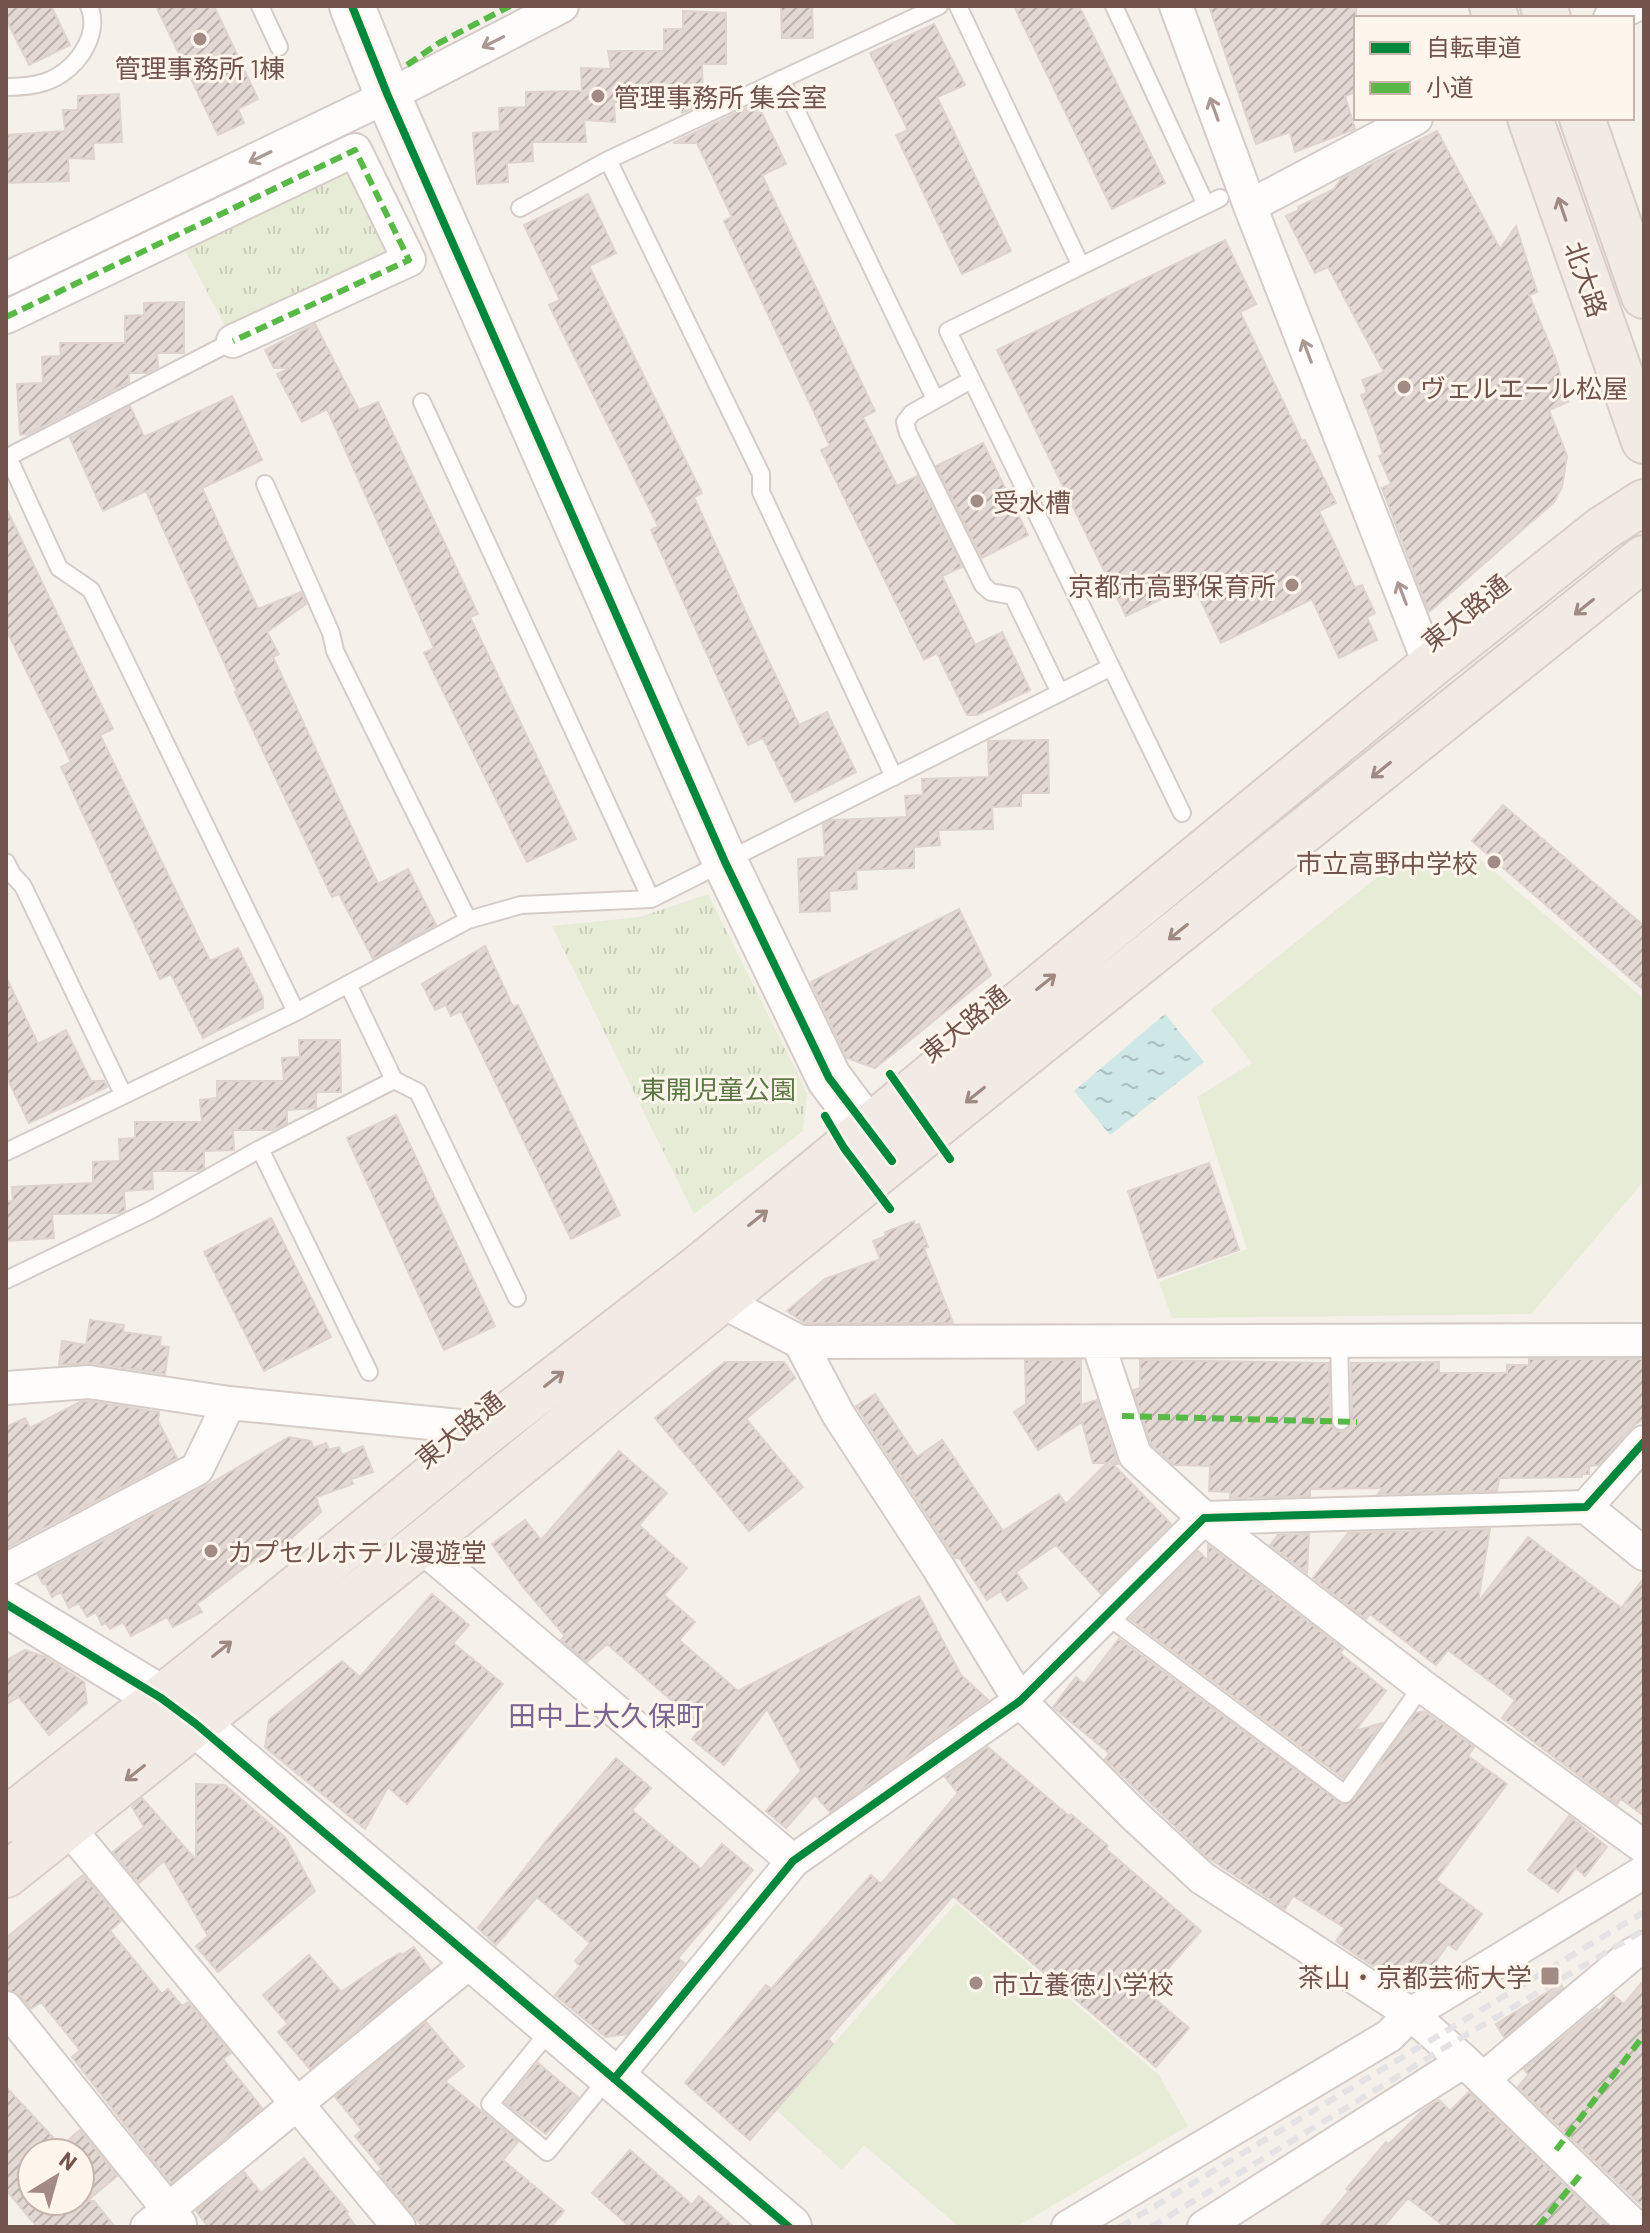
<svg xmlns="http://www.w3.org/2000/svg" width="1650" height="2233" font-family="Barlow,'Noto Sans JP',sans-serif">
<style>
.park{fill:url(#park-tufts)}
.pitch{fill:#e6ecd6}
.water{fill:url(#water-ripples)}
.building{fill:url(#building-hatch);stroke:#dfd3cd;stroke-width:2;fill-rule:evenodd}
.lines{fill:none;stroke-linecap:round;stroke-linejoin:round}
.lane-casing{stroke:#d5ccc8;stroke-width:20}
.street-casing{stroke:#d5ccc8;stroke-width:36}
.secondary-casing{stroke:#d5ccc8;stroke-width:48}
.primary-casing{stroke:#d8cdca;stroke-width:48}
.lane{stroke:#fefdfc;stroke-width:16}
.street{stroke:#fefdfc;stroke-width:32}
.secondary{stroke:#fefdfc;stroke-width:44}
.primary{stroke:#f2ebe5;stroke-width:44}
.rail{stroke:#e4e2e5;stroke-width:6;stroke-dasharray:12 8;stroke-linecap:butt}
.quiet{stroke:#58b947;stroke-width:6;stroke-dasharray:12 6;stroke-linecap:butt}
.cycleway-casing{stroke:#fef5ec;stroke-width:13}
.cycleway{stroke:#00873e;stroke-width:8}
.oneway{stroke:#ab9892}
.oneway2{stroke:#9f8982}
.poi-dot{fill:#a18b84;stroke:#fef5ec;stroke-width:3}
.labels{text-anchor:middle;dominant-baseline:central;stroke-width:6;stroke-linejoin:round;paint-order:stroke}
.poi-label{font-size:26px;fill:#73544c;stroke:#fef5ec;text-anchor:start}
.street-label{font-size:26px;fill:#73544c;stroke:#fef5ec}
.park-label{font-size:26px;fill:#5b7844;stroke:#fef5ec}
.neighbourhood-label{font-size:28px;fill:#7a6490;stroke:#fef5ec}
</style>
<defs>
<pattern id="park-tufts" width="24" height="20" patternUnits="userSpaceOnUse" patternTransform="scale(2)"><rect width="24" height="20" fill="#e6ecd6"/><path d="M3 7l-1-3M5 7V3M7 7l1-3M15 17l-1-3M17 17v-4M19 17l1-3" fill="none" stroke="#c9ccb9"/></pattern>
<pattern id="water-ripples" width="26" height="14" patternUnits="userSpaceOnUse" patternTransform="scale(2)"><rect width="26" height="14" fill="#cde8e6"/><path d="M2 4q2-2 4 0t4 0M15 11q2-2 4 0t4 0" fill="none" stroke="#abbfbd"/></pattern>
<pattern id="building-hatch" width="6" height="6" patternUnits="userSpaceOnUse" patternTransform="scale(2)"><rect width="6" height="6" fill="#e3d8d3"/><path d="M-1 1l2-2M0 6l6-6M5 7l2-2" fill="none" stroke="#bcb2ad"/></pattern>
</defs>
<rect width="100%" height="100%" fill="#f6f0eb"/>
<path class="park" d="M355 150 409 260 233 341 177 235Z
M708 894 807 1093 803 1131 694 1214 552 926 640 917Z"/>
<path class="pitch" d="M1469 850 1644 999V1181L1531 1314 1172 1318 1159 1282 1247 1249 1197 1097 1252 1063 1211 1010 1400 859Z
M956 1903 1159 2075 1188 2126 1016 2227H959L864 2145 842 2170 776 2110Z"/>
<path class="water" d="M1165 1014 1204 1062 1110 1135 1074 1091Z"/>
<path class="building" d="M6 6H51L70 45 29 65 6 19Z
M156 6H214L258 99 238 109 244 123 218 135Z
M781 6H812L813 38H782Z
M1014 6H1079L1165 183 1112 209Z
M1209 6H1356V92L1345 96 1355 129 1295 152 1290 132 1256 144Z
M683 11 726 13V64H702L703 104 682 113 678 103 614 102 615 122 584 120 586 142H532L533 161 507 163 508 182 477 184 473 133 500 131 499 108 526 107V92L582 91 581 68 611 69 608 51H664V29H683Z
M934 24 965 85 937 97 1011 251 962 274 896 135 908 130 870 53Z
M119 94 122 142 93 143 94 159 68 158 69 181 6 183V135L65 131 63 110H78V96Z
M757 103 786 164 762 175 875 411 863 417 897 486 917 476 962 567 942 576 975 645 1002 632 1030 690 977 715H967L937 653 924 660 821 450 830 446 724 221 732 217 697 143H673Z
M1437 131 1500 249 1516 226 1537 292 1529 295 1556 360 1568 402 1549 410 1567 456 1562 487 1554 502 1429 612 1382 488 1391 484 1379 456 1383 454 1374 427 1361 395 1367 393 1362 380 1384 372 1328 267 1315 273 1286 216 1299 210 1298 207 1334 189 1341 179Z
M588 194 616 253 589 266 702 493 694 497 746 613 799 725 827 712 856 772 795 802 763 738 748 745 651 530 658 526 549 305 560 300 524 225Z
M1225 240 1256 304 1240 312 1302 441 1305 440 1336 503 1319 511 1355 588 1362 585 1375 613 1367 617 1377 640 1339 658 1312 599 1221 643 1193 584 1126 616 997 350Z
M184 302V353H157L158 367 147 373H129V382L28 434 20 435 17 384 43 383 42 357 61 356 60 343H125V316L144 315V303Z
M315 324 359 410 378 402 478 614 470 617 576 839 527 862 424 653 434 648 327 409 302 422 277 374 291 368H274L265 350Z
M232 396 262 460 202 488 258 609 301 592 306 604 267 632 279 654 273 657 378 884 408 869 436 925 373 959 339 894 332 897 235 692 237 691 146 491 103 511 70 438 130 406 144 437Z
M983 443 1028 535 982 558 936 466Z
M6 508 113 729 100 735 210 961 238 948 263 998V1008L203 1038 171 974 160 979 61 767 71 762 6 629Z
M1048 740 1049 793H1021V806L992 807 993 829 938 830 940 845 914 847V868L856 870 857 889 829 891 830 911 800 912 798 859 825 857 823 824 833 820 907 817 905 796 923 795 922 779 989 777 988 741Z
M1503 805 1644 926V990L1472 841Z
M959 909 991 975 875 1068 847 1058 811 982Z
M485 946 513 1007 518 1005 620 1215 571 1239 461 1011 451 1016 446 1005 435 1010 422 984Z
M6 977 38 1044 66 1030 91 1081H104L107 1087 29 1123 6 1076Z
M299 1040H340L341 1092H316V1108L287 1110V1123L272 1130H233L234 1150 204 1151V1168L198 1171H152L153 1189 124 1191 125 1210 120 1213 52 1214 54 1238 6 1241V1202L13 1201 12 1187 93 1183V1162L120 1161 119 1139 135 1138V1122H202L200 1100 217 1098V1081H284L282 1058 300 1057Z
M396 1115 495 1326 444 1350 347 1138Z
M1209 1163 1239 1250 1158 1278 1128 1191Z
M271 1218 331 1337 264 1371 204 1252Z
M914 1221 915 1226 919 1224 928 1247 924 1248 953 1323H805L787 1311 825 1279 880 1259 873 1241 886 1236 885 1232Z
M90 1320 124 1325 123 1332 161 1337 160 1346 169 1347 165 1374 91 1363 59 1365 62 1341 86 1345Z
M1529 1359H1644V1418L1630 1429 1598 1465 1589 1466V1474H1582V1477L1499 1478 1497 1491 1378 1494 1383 1488 1310 1489V1496L1230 1498V1492L1209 1491 1210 1466 1174 1465 1151 1444 1133 1390 1140 1388V1360L1329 1363 1330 1422 1335 1430 1342 1432 1350 1427 1352 1422 1351 1363 1439 1362V1373H1507V1365H1529Z
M1025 1360H1081V1405L1097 1400 1118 1464 1112 1463 1171 1524 1101 1594 1056 1545 1016 1572 1027 1588 1007 1601 1001 1591 987 1600 959 1558H955L856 1406 875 1394 917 1457 942 1440 1003 1531 1059 1494 1066 1504 1107 1463H1093L1082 1422 1038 1450 1014 1412 1026 1404Z
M725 1362H784L795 1378 746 1419 803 1487 749 1531 655 1418Z
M88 1401 159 1412 158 1421 177 1458 6 1548V1427L25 1418 30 1428 80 1402Z
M289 1437 311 1441 313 1448 326 1443 329 1450 339 1447 342 1455 363 1446 373 1472 351 1479 353 1484 316 1497 321 1512 276 1552 273 1546 197 1604 202 1612 173 1627 167 1617 131 1636 123 1622 110 1629 106 1623 102 1625 96 1612 87 1617 79 1603 69 1608 61 1592 52 1597 45 1583 43 1584 38 1575 206 1486Z
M619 1451 667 1493 639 1525 687 1568 664 1595 695 1622 679 1640 738 1691 919 1596 961 1675 988 1700 830 1812 815 1795 786 1828 766 1811 801 1771 767 1709 724 1765 692 1739 702 1727 607 1644 587 1662 561 1640 565 1636 523 1587 492 1544 525 1520 541 1540Z
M1490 1529 1478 1602 1528 1537 1621 1608 1644 1578V1816L1621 1799 1617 1804 1502 1718 1515 1700 1448 1650 1436 1665 1370 1614 1366 1619 1313 1578 1348 1533Z
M1309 1534 1307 1573 1270 1545 1278 1535Z
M1208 1545 1343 1649 1340 1653 1386 1691 1355 1731 1382 1723 1343 1778 1130 1619 1198 1551 1208 1561Z
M432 1594 469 1625 453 1643 503 1684 407 1804 388 1787 365 1829 265 1747 269 1720 342 1661 360 1677Z
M1119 1639 1343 1805 1354 1800 1416 1713 1424 1711 1474 1747 1468 1756 1507 1784 1436 1880 1482 1914 1456 1950 1448 1944 1432 1967 1427 1963 1413 1983 1400 1982 1375 1964 1373 1966 1336 1941 1345 1928 1293 1896 1285 1909 1207 1857 1105 1759 1109 1753 1053 1707 1076 1677 1084 1684Z
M25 1650 45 1657 84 1682 87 1703 49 1735 19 1697 6 1704V1660Z
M988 1747 1069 1816 1071 1814 1108 1846 1106 1849 1201 1931 1147 1992 1189 2028 1156 2067 953 1896 828 2039 833 2044 750 2140 685 2083 766 1985 771 1989 871 1875 881 1884 958 1793 945 1777Z
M616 1758 651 1788 632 1810 701 1869 722 1844 753 1870 678 1958 684 1963 627 2034 606 2037 555 1995 580 1966 575 1961 590 1943 537 1897 496 1945 478 1928 551 1835Z
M196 1784 225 1785 285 1837 315 1891 218 1972 196 1946 208 1936 164 1861 139 1883 113 1852 144 1827 132 1807 142 1798 196 1860Z
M1569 1816 1607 1847 1585 1876 1576 1868 1558 1892 1528 1870Z
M83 1875 121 1921 110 1931 162 1994 168 1989 182 2006 188 2002 231 2053 223 2059 262 2108 171 2183 72 2057 80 2050 41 2002 31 2009 20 1996 6 1989V1938Z
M414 1947 430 1970 310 2069 278 2032 288 2024 263 1995 309 1955 341 1992 388 1960 400 1953 402 1955Z
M1644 1980V2208L1518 2087 1528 2075 1524 2069 1597 2009 1599 2011 1613 1995 1624 2004Z
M1561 1984 1563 1988 1504 2037 1496 2024Z
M426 2022 464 2066 445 2081 518 2142 503 2160 564 2211 551 2227H423L378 2172 382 2169 355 2136 362 2130 335 2097Z
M538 2063 578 2097 546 2134 505 2103Z
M6 2087 61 2146 80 2130 117 2176 87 2201H94L115 2227H37L6 2190ZM32 2153H80V2201H32Z
M1469 2092 1606 2225 1604 2227H1445L1408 2198 1383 2227H1319L1349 2191 1346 2189 1386 2142 1389 2144 1422 2111 1439 2100 1450 2111Z
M630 2150 692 2205 699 2196 734 2227H630L592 2193Z
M304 2158 348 2212 346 2213 356 2227H208L196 2211 244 2172 261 2193Z"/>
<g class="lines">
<g class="lane-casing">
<path id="lane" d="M260 6 279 47
M958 6 1081 266
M1114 6 1206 205
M781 79 935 399
M6 87C18 87 33 86 45 82 74 73 102 36 89 6
M608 160 761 474V492L894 777
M520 208 608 160 939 6
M971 380 912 413 905 422 908 433 983 585 991 592 1013 596 1060 693
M422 402 651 899
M8 457 59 568 91 590 296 1012
M6 458 233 341
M265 484 331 633 335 651 468 920
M1182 813 948 331 1220 198
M6 862 12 874 23 886 123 1094
M348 984 394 1080 418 1092 517 1298
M260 1149 369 1372
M6 1152 296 1012 468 920 521 905 651 899 1111 667
M6 1280 151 1210 260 1149 394 1080
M1339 1342 1341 1421
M1106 1615 1345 1794 1422 1686
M551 2029 490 2104 547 2152 610 2076"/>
</g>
<g class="street-casing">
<path id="street" d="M1176 6 1250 206 1430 666
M1610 18 1634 6
M1250 206 1416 118
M6 279 388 96 562 6
M6 317 355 150 409 260 233 341
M710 1285 721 1301 800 1342 1644 1340
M800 1342 838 1414 938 1567 1020 1701 1133 1814 1202 1878 1411 2014 1464 2061
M1098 1343 1135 1455 1204 1518 1422 1686 1644 1847
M6 1388 89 1382 229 1403
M1586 1507 1644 1554
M420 1545 793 1861
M6 1570 197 1469 229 1403 490 1429
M67 1826 399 2227
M6 2008 180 2224
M614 2079 793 1861 1020 1701 1204 1518 1586 1507 1644 1442
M1483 2079 1631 1955 1644 1948
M147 2227 472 1960
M1068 2227 1389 2036 1411 2014 1644 1872
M1204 2227 1464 2061 1632 2224 1639 2227"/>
</g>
<g class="secondary-casing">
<path id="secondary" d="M352 6 388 96 725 862 829 1078 889 1158
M6 1604 161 1698 196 1724 789 2227"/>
</g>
<g class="primary-casing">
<path id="primary" d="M1492 6 1496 18
M1543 6 1548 18
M1530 118 1644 441
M1582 118 1644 296
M6 1820 195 1671 490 1429 698 1268 1430 666 1602 529 1644 502
M6 1875 420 1545 892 1161 1644 558"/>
</g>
<use href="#lane" class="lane"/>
<use href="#street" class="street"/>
<use href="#secondary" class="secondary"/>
<use href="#primary" class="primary"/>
<path class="rail" d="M1120 2227 1644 1912
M1151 2227 1449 2045 1644 1930"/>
<path class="quiet" d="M407 65 439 43 510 6
M6 317 355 150 409 260 233 341
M1122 1416 1357 1422
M1556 2150 1644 2035
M1538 2227 1581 2174"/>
<g class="cycleway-casing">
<path id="cycleway" d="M352 6 388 96 725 862 829 1078 892 1161
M890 1074 950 1159
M825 1116 844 1148 890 1209
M6 1604 161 1698 196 1724 789 2227
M614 2079 793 1861 1020 1701 1204 1518 1586 1507 1644 1442"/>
</g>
<use href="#cycleway" class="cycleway"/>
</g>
<defs><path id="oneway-shaft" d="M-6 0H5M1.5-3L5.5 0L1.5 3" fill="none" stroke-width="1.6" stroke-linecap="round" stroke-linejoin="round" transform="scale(2)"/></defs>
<g class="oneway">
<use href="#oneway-shaft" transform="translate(493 42) rotate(153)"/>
<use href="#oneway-shaft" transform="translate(1214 109) rotate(-110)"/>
<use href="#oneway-shaft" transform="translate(260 157) rotate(154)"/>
<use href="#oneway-shaft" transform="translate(1307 351) rotate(-111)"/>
<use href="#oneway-shaft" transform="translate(1402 593) rotate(-111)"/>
</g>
<g class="oneway2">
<use href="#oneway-shaft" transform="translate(1562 209) rotate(-109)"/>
<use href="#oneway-shaft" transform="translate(1584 607) rotate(141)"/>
<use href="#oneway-shaft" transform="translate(1381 770) rotate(141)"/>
<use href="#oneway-shaft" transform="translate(1178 932) rotate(141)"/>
<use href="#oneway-shaft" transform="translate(1046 982) rotate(-39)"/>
<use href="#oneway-shaft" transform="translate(975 1095) rotate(141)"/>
<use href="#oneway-shaft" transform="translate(758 1218) rotate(-39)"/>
<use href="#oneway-shaft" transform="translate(554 1379) rotate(-38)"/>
<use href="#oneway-shaft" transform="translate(222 1649) rotate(-39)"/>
<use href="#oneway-shaft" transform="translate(135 1773) rotate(142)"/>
</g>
<g class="poi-dot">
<circle cx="200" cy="39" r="8"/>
<circle cx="598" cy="96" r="8"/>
<circle cx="1404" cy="387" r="8"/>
<circle cx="977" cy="501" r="8"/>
<circle cx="1292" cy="585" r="8"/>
<circle cx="1494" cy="862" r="8"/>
<circle cx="211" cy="1551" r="8"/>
<rect x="1540" y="1966" width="20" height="20" rx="4"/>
<circle cx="976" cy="1983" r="8"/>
</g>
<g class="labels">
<g class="poi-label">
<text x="200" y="67" text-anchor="middle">管理事務所 1棟</text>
<text x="614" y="96">管理事務所 集会室</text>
<text x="1420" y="387">ヴェルエール松屋</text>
<text x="993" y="501">受水槽</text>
<text x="1276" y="585" text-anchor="end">京都市高野保育所</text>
<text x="1478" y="862" text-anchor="end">市立高野中学校</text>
<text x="227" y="1551">カプセルホテル漫遊堂</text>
<text x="1532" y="1976" text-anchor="end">茶山・京都芸術大学</text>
<text x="992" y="1983">市立養徳小学校</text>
</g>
<g class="street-label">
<text transform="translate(1587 279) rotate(71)">北大路</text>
<text transform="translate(1465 612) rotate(-39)">東大路通</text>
<text transform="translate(964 1023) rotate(-39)">東大路通</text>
<text transform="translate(459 1429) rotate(-39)">東大路通</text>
</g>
<g class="park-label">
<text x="718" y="1088">東開児童公園</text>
</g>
<g class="neighbourhood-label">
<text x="606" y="1715">田中上大久保町</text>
</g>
</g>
<rect width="1650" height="2233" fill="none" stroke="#73544c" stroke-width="16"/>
<rect x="1354" y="16" width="280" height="104" fill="#fef5ec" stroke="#c6b5ac" stroke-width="2"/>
<rect x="1370" y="42" width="40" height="12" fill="#00873e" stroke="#c6b5ac" stroke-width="2"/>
<text x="1426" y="56" font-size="24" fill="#73544c">自転車道</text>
<rect x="1370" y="82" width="40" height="12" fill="#58b947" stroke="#c6b5ac" stroke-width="2"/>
<text x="1426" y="96" font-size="24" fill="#73544c">小道</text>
<g transform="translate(56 2177) rotate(37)"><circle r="38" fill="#fef5ec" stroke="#c6b5ac" stroke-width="2"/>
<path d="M0-6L14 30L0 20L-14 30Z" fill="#a18b84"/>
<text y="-12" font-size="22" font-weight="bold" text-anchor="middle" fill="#73544c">N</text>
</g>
</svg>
